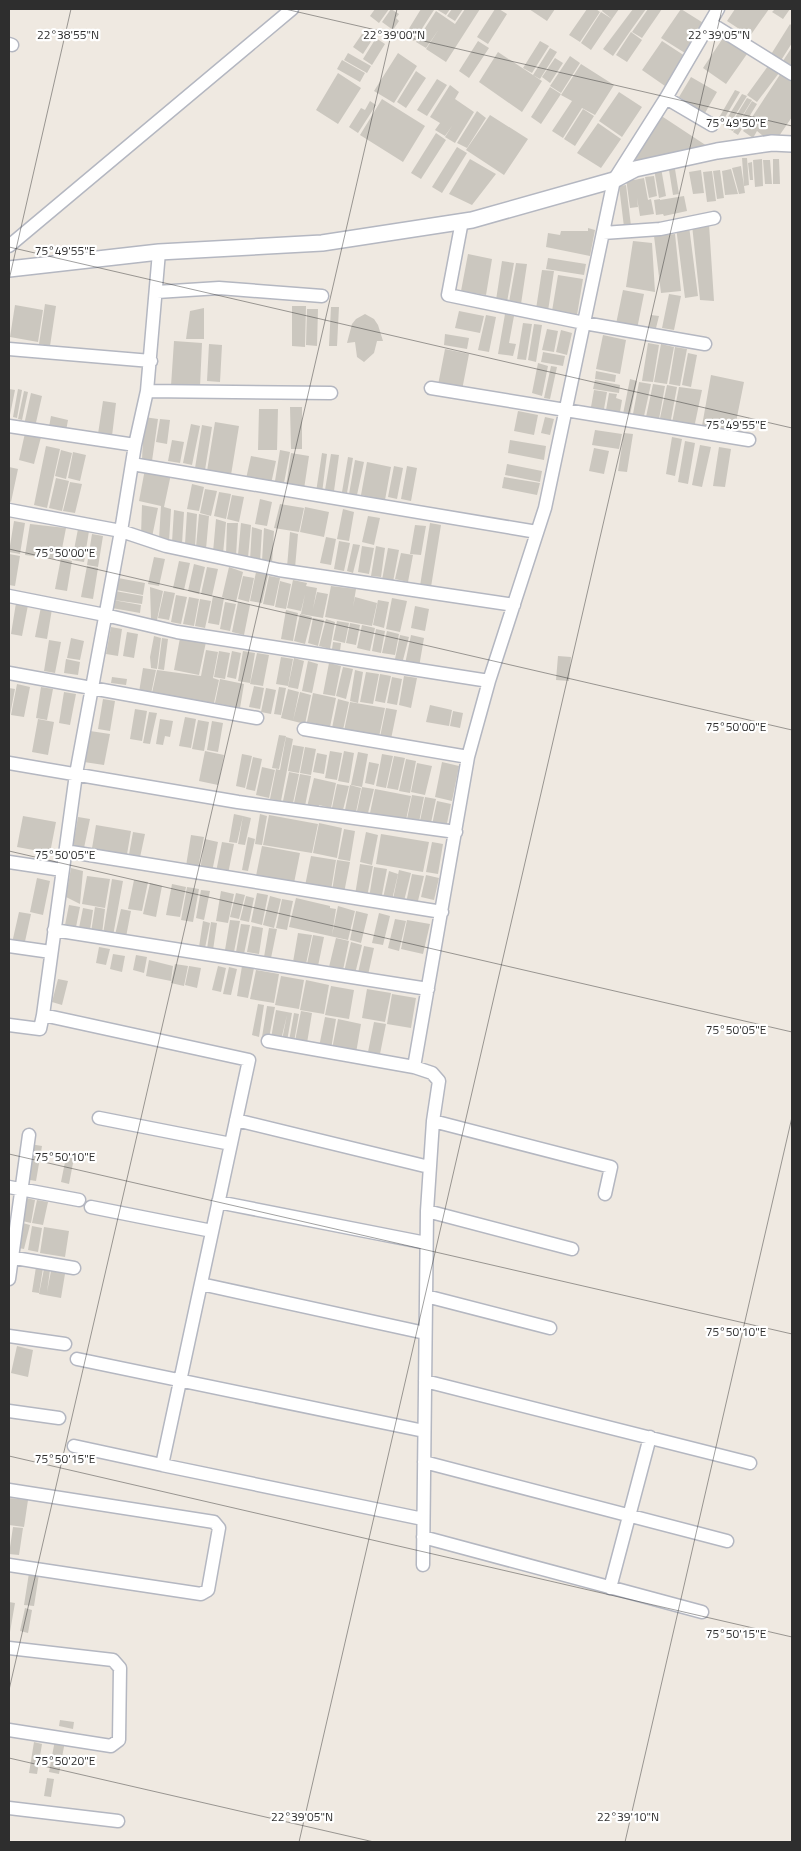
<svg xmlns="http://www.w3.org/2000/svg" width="801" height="1851" font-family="'Titillium Web',sans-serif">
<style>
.building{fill:#cbc7bf}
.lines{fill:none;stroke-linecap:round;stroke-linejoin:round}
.minor-casing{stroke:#b4b7c1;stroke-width:15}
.tertiary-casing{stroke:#b4b7c1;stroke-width:18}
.minor{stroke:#fff;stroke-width:12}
.tertiary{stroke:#fff;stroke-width:15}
.ticks{fill:none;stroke:#2e2e2e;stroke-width:1;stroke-opacity:0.45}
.ticks-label{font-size:12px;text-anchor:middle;fill:#2e2e2e;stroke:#fff;stroke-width:4.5;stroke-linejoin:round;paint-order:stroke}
</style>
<rect width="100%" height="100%" fill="#efe9e1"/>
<path class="building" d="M375 9H389L379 23 370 16Z
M391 9 399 14 396 18 399 21 393 30 382 22Z
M421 9H431L434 10 414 41 405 35Z
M436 9H450L446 15Z
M452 9H463L455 21 447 16Z
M465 9H480L446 62 426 49 439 29 426 48 416 42 436 11 455 24Z
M495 9H499L507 14 488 44 477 37Z
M529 9H555L547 21Z
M587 9H596L600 12 580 42 569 35Z
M603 9H619L612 19 602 11Z
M633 9H646L631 30 624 25 631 30 613 56 603 49Z
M648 9H662L642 38 632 32Z
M681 9 705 24 685 53 661 38Z
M735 9H769L750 36 727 21Z
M775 9H790L783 19 772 12Z
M601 12 612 19 591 50 581 43Z
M790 24 792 26V43L780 62 770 56Z
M364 31 374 37 363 54 353 47Z
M631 32 642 40 627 62 616 55Z
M376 38 385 44 372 65 363 59Z
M723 38 747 54 726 84 703 68Z
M478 41 489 48 469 78 459 71Z
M540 41 549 46 532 73 523 68Z
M662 41 685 56 665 86 642 70Z
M792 47V71L781 64Z
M550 48 557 52 540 79 533 75Z
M498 52 542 81 522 112 479 82Z
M348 53 371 66 367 73 344 60Z
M398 53 417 66 394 103 374 91Z
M570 56 580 63 561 93 550 86Z
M555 58 563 63 550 83 542 77Z
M342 60 365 73 360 82 337 69Z
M581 64 614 85 595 115 582 108 563 138 552 131 572 101 561 95Z
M768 66 779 73 757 102 747 95Z
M416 71 426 78 406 108 397 102Z
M338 73 361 88 338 124 316 110Z
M781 73 792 81V117L777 139 768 140 757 131 753 138 743 131Z
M691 77 717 92 705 113 679 97Z
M437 79 447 85 427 116 417 110Z
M450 85 459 92 455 99 474 112 455 143 445 137 452 126 445 136 435 130 440 123 430 117Z
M550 87 561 94 541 124 531 117Z
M735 90 740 92 721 124 717 121Z
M619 92 642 107 622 137 599 121Z
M742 94 747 96 728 127 723 125Z
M747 98 752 100 733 131 728 129Z
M382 99 425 126 403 162 360 135Z
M370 101 376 105 358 133 349 127 361 108 365 110Z
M752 101 757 104 738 135 733 132Z
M583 109 594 116 575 146 564 139Z
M477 111 486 118 467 148 457 143Z
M490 115 528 139 504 175 466 150Z
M660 115 707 146 641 164 633 159Z
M598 123 621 139 601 168 577 153Z
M436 133 446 140 421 179 411 173Z
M457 147 467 153 442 193 432 187Z
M742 158H747L749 185 744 186Z
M470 159 496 174 472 205 449 194Z
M762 159 763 186 755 187 753 160Z
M773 159H779L780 184H773Z
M763 160H770L772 184H765Z
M752 162 753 180H750L748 163Z
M741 166 745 193 739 194 732 168Z
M661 168 666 196 659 198 654 169Z
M675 169 679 194 673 195 669 170Z
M731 169 738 194 725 195 722 171Z
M701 170 704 193 693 194 689 172Z
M720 170 724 198 717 199 713 171Z
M712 171 716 201 707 202 703 172Z
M654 176 657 196 649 198 645 177Z
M633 177 634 180 644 178 648 200 651 199 654 214 640 216 637 198 638 207 630 208 626 178Z
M626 185 631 226 624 227 619 186Z
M684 196 687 211 664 216 663 214 656 215 654 200 660 199V200Z
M709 224 714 301 700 300 692 225Z
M689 226 698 296 685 298 676 227Z
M588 228 595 230 590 256 546 247 548 233 560 235 561 231H588Z
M675 234 681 291 661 293 654 236Z
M633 241 652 243 655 292 626 287Z
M468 254 492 259 486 295 461 291Z
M548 258 586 264 584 275 546 269Z
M502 261 514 263 507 302 496 300Z
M516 263 527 264 521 304 509 302Z
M542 270 554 271 548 311 536 309Z
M558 275 583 279 577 315 552 311Z
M623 290 644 294 637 329 616 324Z
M669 294 681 296 674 330 662 328Z
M45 304 56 306 50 346 39 344Z
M15 305 43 310 38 342 10 337Z
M292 306H306L305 347 292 346Z
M331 307H339L337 346H329Z
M204 308V339H186L190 311Z
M307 309H318L317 346 306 345Z
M459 311 484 316 480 333 455 328Z
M365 314 374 319 378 325 383 341H377L374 353 364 362 357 357 355 342 347 343 352 324 356 319Z
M505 314 514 316 509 343 516 344 513 356 498 354Z
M486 315 496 317 489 352 478 350Z
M651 315 659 316 656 328 649 327Z
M523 323 532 324 526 360 517 359Z
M534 324 542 325 536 362 528 360Z
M547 329 558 331 554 352 542 350Z
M561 330 572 333 567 355 556 352Z
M445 334 469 338 467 349 444 345Z
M603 335 626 340 620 374 596 369Z
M174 341 202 343 200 387 171 386Z
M648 343 659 345 653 382 642 381Z
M209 344 222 345 220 382 207 381Z
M661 344 674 347 667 384 654 382Z
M675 347 687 349 680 386 669 384Z
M445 349 469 354 462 390 438 385Z
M543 352 565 356 563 366 541 362Z
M688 353 697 355 691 387 682 385Z
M538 363 548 366 542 396 532 393Z
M551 366 557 367 550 399 544 398Z
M596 371 616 375 615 382 595 379Z
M711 375 744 382 734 432 702 426Z
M630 379 637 381 630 415 623 414Z
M595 380 620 385 619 393 593 389Z
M639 382 651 384 644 416 633 414Z
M653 384 665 386 659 419 646 417Z
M667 385 677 387 670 425 659 423Z
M679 387 702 390 694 428 672 423Z
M9 389 15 390 10 415H9Z
M18 389 22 390 17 418 13 417Z
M594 390 607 392 604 409 591 407Z
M24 391 28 392 22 420 18 419Z
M31 393 42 396 35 427 24 425Z
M609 393 617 394 616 398 622 400 620 412 606 410Z
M103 401 116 403 112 436 98 434Z
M290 407H302V449H291Z
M259 409H278L277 450H258Z
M518 411 538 415 534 435 514 431Z
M51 416 68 420 66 431 49 427Z
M144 417 158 419 152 461 142 460Z
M545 417 554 419 550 435 541 433Z
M160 419 170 420 167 444 156 442Z
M215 422 239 426 231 475 207 471Z
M191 424 200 426 192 465 183 463Z
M202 425 212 427 205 470 195 468Z
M595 430 622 434 619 449 592 445Z
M25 433 41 437 34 464 19 460Z
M624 433 633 434 627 472 618 471Z
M672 437 682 439 675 476 666 474Z
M172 440 184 442 180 463 168 461Z
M510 440 546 446 544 460 508 453Z
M685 441 695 443 688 484 678 482Z
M700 445 711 447 702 487 692 485Z
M46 446 60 449 47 508 34 505Z
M719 447 731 449 725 487 713 486Z
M594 448 609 451 604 474 589 471Z
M61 450 72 453 66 479 55 476Z
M280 450 290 452 284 483 275 481Z
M73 452 86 455 80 481 68 478Z
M291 453 309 456 304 489 286 486Z
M322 453 327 454 322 493 316 492Z
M331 454 339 455 334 491 325 490Z
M251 456 276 461 271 484 246 479Z
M348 457 353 458 347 493 342 492Z
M355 460 364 462 357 495 349 494Z
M367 462 391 467 385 500 361 495Z
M507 464 542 471 540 482 505 475Z
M394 466 403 468 397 499 388 497Z
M407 466 417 468 411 501 401 499Z
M9 467 18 469 11 502 9 501Z
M145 469 171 474 164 507 171 509 169 542 159 539 161 506 139 501Z
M504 477 540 483 537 495 502 488Z
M56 478 69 481 62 511 49 508Z
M70 482 82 484 75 513 63 511Z
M192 484 204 487 199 511 187 509Z
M205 489 217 491 211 516 200 513Z
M219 492 231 494 226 519 214 516Z
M232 495 244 497 239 522 227 519Z
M260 499 272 502 267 526 255 524Z
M280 504 304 508 299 532 274 528Z
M142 505 158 508 152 537 141 535Z
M305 507 329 512 324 537 300 532Z
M343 509 354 512 349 541 337 539Z
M174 510 184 512 182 544 172 542Z
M187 512 197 514 195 547 185 544Z
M199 514 209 516 206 549 196 547Z
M368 516 380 518 374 545 362 542Z
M216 519 226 522 223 554 213 552Z
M14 521 25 523 20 554 9 552Z
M227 523H238L236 556 226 555Z
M241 523 251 525 248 558 238 555Z
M430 523 441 525 431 587 420 586Z
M30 524 66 528 60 559 25 555Z
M415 525 426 526 421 555 410 554Z
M252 527 262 530 260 562 250 560Z
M264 528 274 531 272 563 262 561Z
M78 529 89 531 84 562 72 560Z
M290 532 298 534 295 568 287 567Z
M92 534 103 536 98 567 87 565Z
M326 537 336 539 331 565 320 563Z
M339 541 350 543 344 571 334 569Z
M353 544 360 545 353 573 347 571Z
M362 546 374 548 369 574 358 572Z
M376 546 385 548 381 577 371 576Z
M388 548 399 550 393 582 382 580Z
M401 553 413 555 408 582 395 579Z
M9 554 20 556 15 586 9 585Z
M154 557 165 559 159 586 148 584Z
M61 558 72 561 67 591 55 589Z
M179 561 190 563 184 590 173 588Z
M194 564 205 567 199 594 188 591Z
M87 566 98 568 93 599 81 597Z
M207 567 218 569 212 596 201 594Z
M229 567 243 572 236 602 222 597Z
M256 572 268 575 262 603 250 601Z
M243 576 254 578 249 602 238 599Z
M269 576 280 578 274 606 263 604Z
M118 578 145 583 143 595 116 590Z
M293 580 307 583 306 586 317 588 313 609 317 592 328 594 323 618 301 614 305 594 301 611 287 608Z
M280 581 291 584 286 609 275 607Z
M331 586 356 589 353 607 355 597 377 603 372 626 325 617Z
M150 587 163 591 157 620H151Z
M115 591 143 596 142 604 114 600Z
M164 591 175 593 169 620 158 618Z
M176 595 187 597 181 624 171 622Z
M213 596 224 598 219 625 208 623Z
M189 597 199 599 194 626 183 624Z
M392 598 407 601 400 632 386 629Z
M200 599 211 601 205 628 195 626Z
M113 600 141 605 140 613 112 608Z
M378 600 389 602 384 628 373 625Z
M225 602 236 604 230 631 220 629Z
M238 602 250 605 244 635 232 632Z
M16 603 28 605 22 636 11 634Z
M415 606 429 609 425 631 411 628Z
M41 607 52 609 47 639 35 637Z
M286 610 298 613 293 641 281 639Z
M300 614 312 617 305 644 294 641Z
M313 618 324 620 318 646 308 643Z
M326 619 335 622 330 649 319 646Z
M337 621 349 623 345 643 333 640Z
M350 623 360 625 356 645 346 643Z
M362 625 375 628 370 651 357 648Z
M111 627 122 629 118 656 106 654Z
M376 629 385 631 381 653 372 651Z
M387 631 399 634 395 655 382 653Z
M127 632 138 634 134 658 123 656Z
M400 635 409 637 403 660 395 659Z
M411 635 424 638 419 667 405 664Z
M154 636 161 638 157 669 151 668 150 657Z
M71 638 84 641 80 660 67 658Z
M162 638 168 639 164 670 158 669Z
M180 638 206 642 199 675 174 670Z
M49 640 61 642 55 673 44 671Z
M333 642 341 643 340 651 332 649Z
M206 650 218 652 213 678 219 680 214 703 152 693 157 670 201 676Z
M219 651 230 653 225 679 214 677Z
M232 651 241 653 236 679 227 677Z
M243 651 255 653 250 683 238 681Z
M257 653 269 655 263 686 250 684Z
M558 656 571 657 569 681 556 680Z
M281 657 293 659 288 686 276 684Z
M294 658 304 661 298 689 288 687Z
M66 659 80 662 78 675 64 673Z
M308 661 318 664 312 693 302 691Z
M329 663 341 666 335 696 323 694Z
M343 667 353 669 346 699 336 696Z
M143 668 156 670 151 694 139 692Z
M355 670 363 672 358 703 350 701Z
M366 672 379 674 373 704 360 702Z
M380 674 391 676 385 703 375 701Z
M404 676 417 678 411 708 399 705Z
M112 677 127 679 126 685 111 683Z
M392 677 402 679 397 705 387 703Z
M220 679 244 684 240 708 215 703Z
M17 684 30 687 24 717 11 715Z
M254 686 264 688 260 709 249 707Z
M41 687 53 689 47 720 36 718Z
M279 687 286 688 281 715 274 714Z
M9 688 15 689 10 715H9Z
M266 688 276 690 271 714 261 712Z
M288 689 299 692 293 721 281 718Z
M64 692 76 694 70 725 59 723Z
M300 692 311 695 305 724 293 721Z
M313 693 336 698 330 727 307 722Z
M103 699 115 701 110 731 98 729Z
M338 699 349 702 343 730 332 728Z
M350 702 385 708 379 737 344 731Z
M430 705 452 710 449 726 426 722Z
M386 708 397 710 391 739 380 737Z
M135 709 147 711 142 741 130 739Z
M453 711 463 713 460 728 450 726Z
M149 712 157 713 150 744 143 743Z
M185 717 196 719 191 748 179 746Z
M38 719 54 722 48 755 32 752Z
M160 719 173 721 170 737 165 736 163 745 156 744Z
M198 720 209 722 204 751 192 749Z
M212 721 223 723 218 752 207 750Z
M90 731 110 734 104 765 84 762Z
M279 735 286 736 279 769 272 768Z
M286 737 293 739 281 801 270 799 276 769 280 770Z
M293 745 304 747 299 773 288 771Z
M305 747 316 749 311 775 300 773Z
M205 751 224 755 218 785 199 781Z
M330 751 342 753 337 780 325 778Z
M344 751 354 753 349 783 338 781Z
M358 752 368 754 362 787 351 785Z
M317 753 327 755 324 774 313 772Z
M242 754 252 756 245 788 236 786Z
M382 754 393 756 386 788 376 786Z
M394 756 405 758 398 790 387 788Z
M253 757 262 759 255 791 246 789Z
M406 759 416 761 410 793 399 791Z
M369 762 379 764 374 785 365 783Z
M442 762 459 766 452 801 435 797Z
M417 763 432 766 425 795 411 792Z
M262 767 275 770 269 798 256 795Z
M289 772 299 774 293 803 283 801Z
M300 774 311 776 305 806 294 803Z
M314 778 336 783 331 808 319 805 318 809 307 807Z
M337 784 349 786 343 810 332 808Z
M350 785 361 788 356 812 345 810Z
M362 787 374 789 368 813 357 811Z
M375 789 411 796 406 820 370 813Z
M412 795 424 797 419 822 407 819Z
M425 797 436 799 431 823 420 821Z
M437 801 451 804 446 828 432 825Z
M234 814 243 816 237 843 229 842Z
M260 814 267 816 262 845 255 844Z
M269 815 318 824 312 853 263 845Z
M23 816 56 822 50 853 17 847Z
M243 816 251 818 245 845 238 844Z
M78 817 90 819 84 848 73 846Z
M319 823 342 828 337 858 313 853Z
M96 825 131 831 126 860 91 854Z
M344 829 355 831 350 861 338 859Z
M133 832 145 834 139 862 128 860Z
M366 832 378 835 372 865 360 862Z
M381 834 429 842 423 872 376 864Z
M191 835 204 837 198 868 186 866Z
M248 837 255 839 248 871 242 870Z
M205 839 218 842 212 872 200 870Z
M222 842 234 844 228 874 216 872Z
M432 842 443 844 438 874 426 872Z
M262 846 300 853 294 883 256 876Z
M311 856 336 860 331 890 305 886Z
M337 860 350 862 344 893 332 891Z
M360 864 373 866 367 897 355 895Z
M374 867 387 869 381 900 369 898Z
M71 868 83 871 80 904 66 897Z
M399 870 411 873 404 901 393 899Z
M389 871 398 874 392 900 383 898Z
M412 874 424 876 417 905 406 903Z
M426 875 439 878 434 900 421 897Z
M87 876 110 879 105 908 82 904Z
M37 878 50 881 43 915 30 912Z
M112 879 123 881 113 936 103 934Z
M134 880 148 882 142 911 128 909Z
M150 883 162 886 156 917 143 914Z
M172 884 186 887 180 917 166 915Z
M187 887 199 889 193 922 181 920Z
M201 890 210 891 204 920 196 918Z
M221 891 234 894 228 923 216 921Z
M236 893 245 895 239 919 230 917Z
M257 893 268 895 262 925 251 922Z
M246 896 254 898 249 922 240 920Z
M270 896 281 899 274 928 263 925Z
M296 898 330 906V908L336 909 332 935 338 906 355 911 348 940 289 927Z
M282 899 293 901 287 930 276 928Z
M69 905 80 907 76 927 65 925Z
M95 907 105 909 102 934 91 932Z
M83 908 93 910 90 930 79 928Z
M121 909 131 911 126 937 115 935Z
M356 911 368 914 361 943 350 940Z
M19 912 31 914 24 946 12 943Z
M379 913 390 916 383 945 372 943Z
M395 919 406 921 399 951 388 948Z
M230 920 240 921 234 952 225 950Z
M407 920 430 924 423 954 401 949Z
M203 921 210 923 205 948 199 947Z
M211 922 217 923 213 950 207 949Z
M241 924 250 925 244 954 236 952Z
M252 926 263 928 259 954 247 952Z
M269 928 277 929 271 958 264 957Z
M298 933 312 935 306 964 293 962Z
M313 935 324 937 318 966 307 964Z
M336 938 349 941 343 970 329 967Z
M351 942 362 945 355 974 344 972Z
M364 946 374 948 368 975 358 973Z
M99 947 110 949 106 965 96 963Z
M113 954 125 956 122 972 110 969Z
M136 955 147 957 144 973 133 970Z
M149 960 173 966 171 981 146 976Z
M175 964 188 966 184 986 171 983Z
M189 966 201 968 197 988 185 985Z
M218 966 226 968 221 992 212 990Z
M242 966 254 968 248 998 237 996Z
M229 967 237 969 231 995 223 994Z
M256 970 279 974 274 1003 250 999Z
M281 976 304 980 299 1009 275 1005Z
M58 979 68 981 62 1005 52 1002Z
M306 980 329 985 324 1014 300 1010Z
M331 986 354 990 349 1019 325 1015Z
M367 989 391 993 385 1022 362 1018Z
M392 994 416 998 411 1028 387 1024Z
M258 1004 264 1005 259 1037 252 1035Z
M267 1006 275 1007 269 1038 262 1037Z
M276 1010 292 1013 287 1041 282 1040 287 1015 281 1040 271 1038Z
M301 1011 312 1013 307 1043 295 1041Z
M294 1013 299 1014 294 1042 289 1041Z
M325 1017 336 1019 331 1049 319 1047Z
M338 1019 361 1024 356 1053 332 1049Z
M374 1022 386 1024 380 1054 368 1052Z
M30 1144 42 1146 36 1181 24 1179Z
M66 1157 74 1158 69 1184 61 1182Z
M22 1197 35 1200 31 1223 18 1220Z
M37 1200 48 1202 43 1225 32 1223Z
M19 1222 30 1225 24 1249 13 1247Z
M32 1226 42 1228 38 1252 28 1250Z
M44 1227 69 1231 65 1257 40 1253Z
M36 1267 43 1268 39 1293 32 1292Z
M44 1269 50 1270 47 1292 51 1271 65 1274 61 1298 39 1294Z
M17 1346 33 1350 28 1377 11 1373Z
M9 1498 28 1500 24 1527 9 1525Z
M13 1527 23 1528 19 1555 9 1554Z
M29 1573 39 1574 34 1606 24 1605Z
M9 1602 15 1603 10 1632H9Z
M25 1608 32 1610 28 1633 20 1631Z
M60 1720 74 1722 73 1729 59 1726Z
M55 1740 65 1741 59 1774 49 1772Z
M34 1742 42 1744 37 1774 29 1773Z
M47 1778 54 1779 51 1797 44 1796Z"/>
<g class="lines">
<g class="minor-casing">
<path id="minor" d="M710 23 792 74
M9 44 12 45
M666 98 712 125
M462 221 448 295 584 323 705 344
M603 233 660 229 714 218
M9 246 292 9
M157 292 219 288 322 296
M9 349 151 361
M431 388 749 440
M147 391 331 393
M9 426 135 445
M132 464 537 532
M9 510 121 531 166 546 279 570 514 605
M9 596 105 615 177 632 489 681
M9 673 257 718
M304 729 468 757
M9 763 238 802 456 832
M65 851 442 912
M9 862 62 870
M54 930 428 989
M9 946 51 952
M43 1015 249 1060 162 1465 423 1519
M9 1025 40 1029 43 1015 76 774 121 531 135 445 147 391 159 252
M268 1041 414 1067 432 1073 439 1081 433 1121 427 1211 423 1565
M414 1067 468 757 489 681 545 508 614 180 666 98 718 9
M99 1118 231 1144
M236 1120 429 1167
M433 1121 611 1167 605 1194
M9 1187 79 1200
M218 1202 426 1243
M91 1207 212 1231
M427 1211 572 1249
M9 1257 74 1268
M9 1279 29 1135
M201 1284 425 1333
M426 1296 550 1328
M9 1336 65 1344
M77 1359 424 1431
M425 1381 750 1463
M9 1411 59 1418
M74 1446 162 1465
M424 1462 727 1541
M9 1490 214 1522 219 1528 208 1590 201 1594 9 1565
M423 1537 702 1612
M610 1588 650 1437
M9 1648 113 1660 120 1668 119 1740 111 1746 9 1730
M9 1808 118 1821"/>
</g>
<g class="tertiary-casing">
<path id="tertiary" d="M9 269 159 252 322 243 472 220 614 180 635 169 717 151 772 143 792 144"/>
</g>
<use href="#minor" class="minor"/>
<use href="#tertiary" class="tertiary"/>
</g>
<path class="ticks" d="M285 9 792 126M9 247 792 428M9 280 71 9M9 549 792 730M9 851 792 1032M9 1154 792 1334M9 1456 792 1637M9 1690 397 9M9 1758 374 1842M299 1842 722 9M625 1842 792 1117"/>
<g class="ticks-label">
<text x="68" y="39">22°38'55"N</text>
<text x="394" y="39">22°39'00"N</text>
<text x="719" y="39">22°39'05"N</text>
<text x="736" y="127">75°49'50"E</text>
<text x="65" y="255">75°49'55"E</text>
<text x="736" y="429">75°49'55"E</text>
<text x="65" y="557">75°50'00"E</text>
<text x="736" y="731">75°50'00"E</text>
<text x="65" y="859">75°50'05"E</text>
<text x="736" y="1034">75°50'05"E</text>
<text x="65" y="1161">75°50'10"E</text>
<text x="736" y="1336">75°50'10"E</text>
<text x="65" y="1463">75°50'15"E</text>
<text x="736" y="1638">75°50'15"E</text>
<text x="65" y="1765">75°50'20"E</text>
<text x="302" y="1821">22°39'05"N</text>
<text x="628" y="1821">22°39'10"N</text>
</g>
<rect width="801" height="1851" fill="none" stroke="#2e2e2e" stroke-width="20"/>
</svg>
